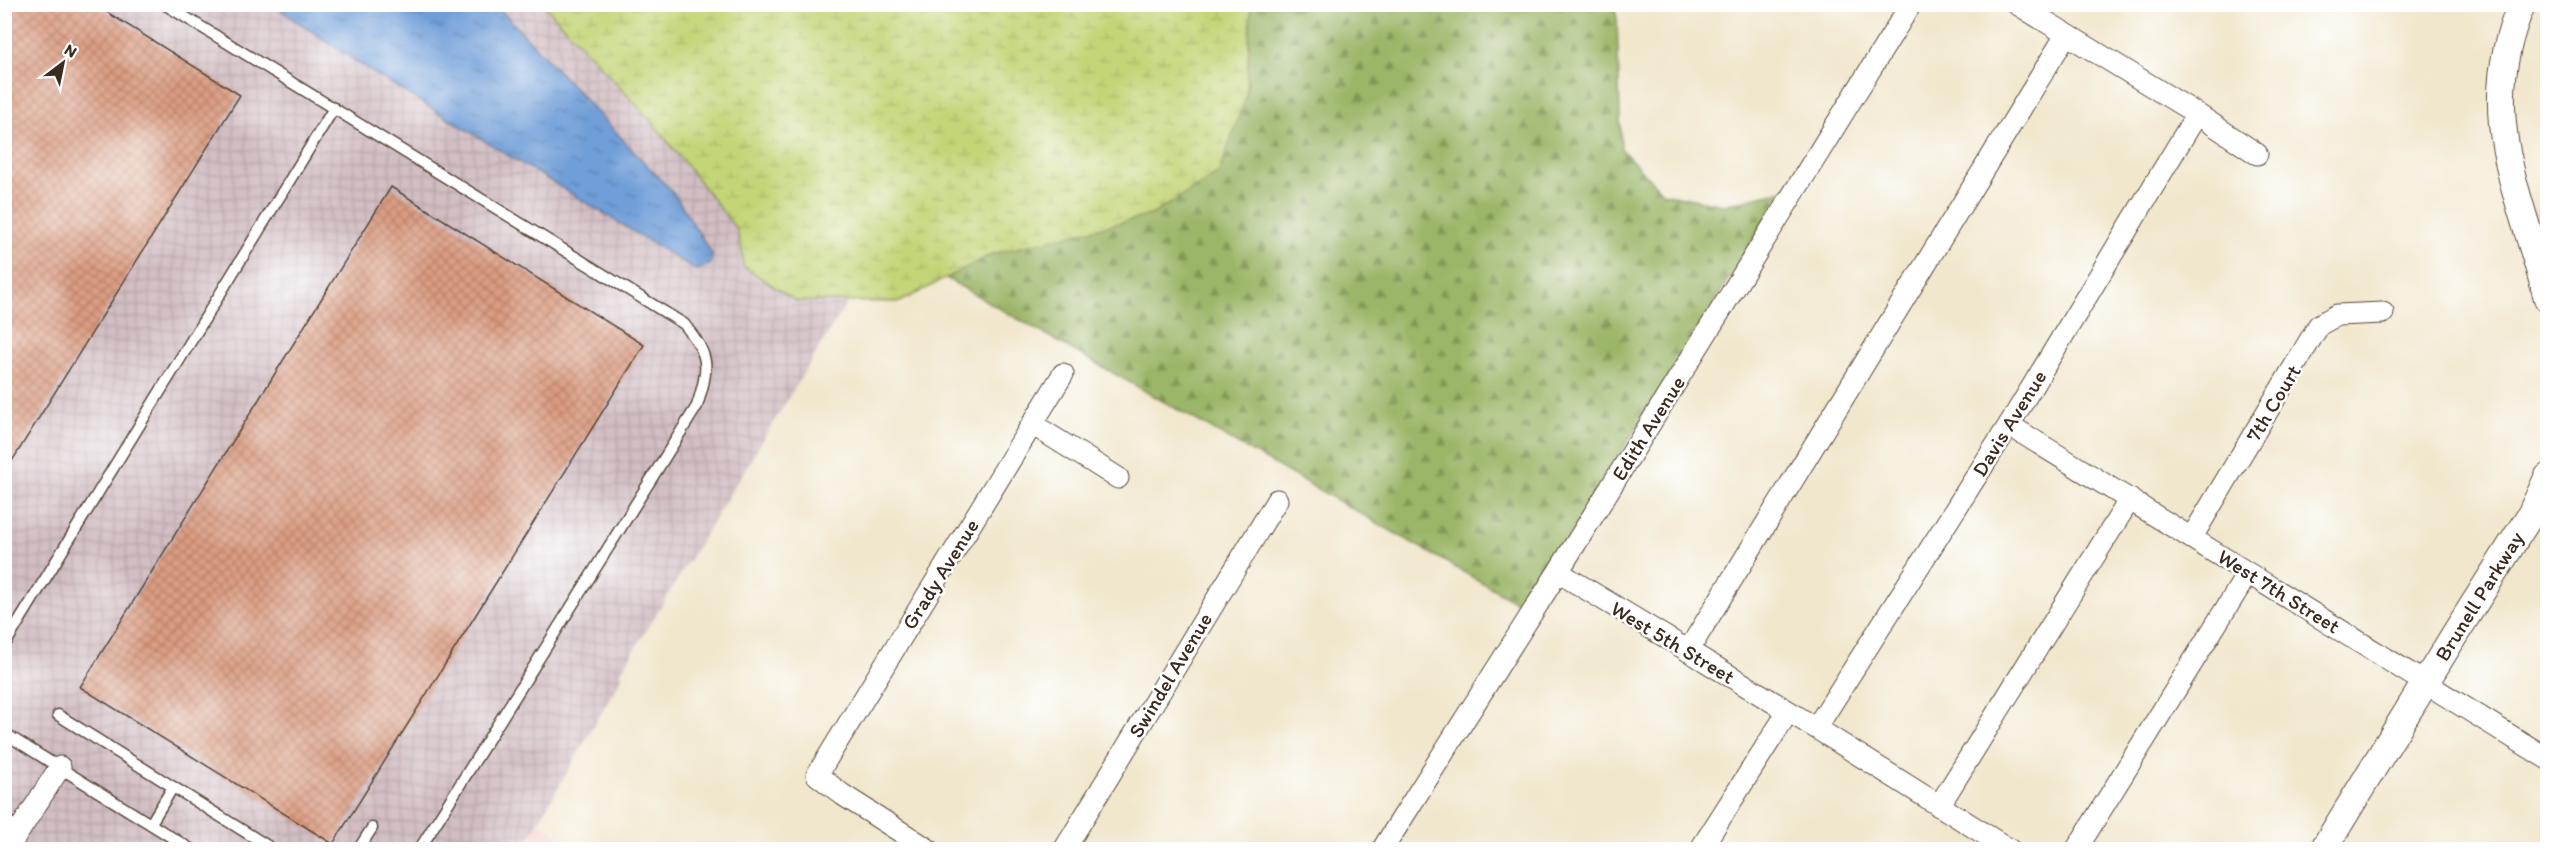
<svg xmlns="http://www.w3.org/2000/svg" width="2552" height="854" font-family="Itim,sans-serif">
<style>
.built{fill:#f7d0cc}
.industrial{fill:url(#industrial-grid)}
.forest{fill:url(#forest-firs);stroke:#6b7043;stroke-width:1.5}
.wetland{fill:url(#wetland-marsh);stroke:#80804b;stroke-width:1.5}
.water{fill:url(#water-ripples);stroke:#55647b;stroke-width:1.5}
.building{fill:url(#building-cross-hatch)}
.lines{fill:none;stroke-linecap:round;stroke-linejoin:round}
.service-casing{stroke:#564638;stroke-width:13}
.minor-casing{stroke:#564638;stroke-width:23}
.tertiary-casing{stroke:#564638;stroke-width:29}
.service{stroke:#fff;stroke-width:10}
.minor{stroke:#fff;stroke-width:21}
.tertiary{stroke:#fff;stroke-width:27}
.labels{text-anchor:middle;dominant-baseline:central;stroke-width:5;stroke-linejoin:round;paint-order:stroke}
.street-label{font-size:21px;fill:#3b2a1e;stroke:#fff}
</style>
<defs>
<pattern id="industrial-grid" width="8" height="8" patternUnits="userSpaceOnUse" patternTransform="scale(1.5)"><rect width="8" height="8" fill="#d2bec3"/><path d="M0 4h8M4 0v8" fill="none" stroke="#b5a3a7"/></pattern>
<pattern id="forest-firs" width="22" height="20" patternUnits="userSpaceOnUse" patternTransform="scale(1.5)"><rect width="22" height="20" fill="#9bb668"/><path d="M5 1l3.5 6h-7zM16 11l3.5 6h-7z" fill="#809455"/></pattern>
<pattern id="wetland-marsh" width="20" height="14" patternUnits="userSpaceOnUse" patternTransform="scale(1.5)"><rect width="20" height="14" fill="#c4d578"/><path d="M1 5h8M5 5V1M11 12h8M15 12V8" fill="none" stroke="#a9b767"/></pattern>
<pattern id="water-ripples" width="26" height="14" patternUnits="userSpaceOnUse" patternTransform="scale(1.5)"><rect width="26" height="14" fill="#6f9ed8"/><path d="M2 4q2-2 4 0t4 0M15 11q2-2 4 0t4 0" fill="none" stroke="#5c81af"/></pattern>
<pattern id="building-cross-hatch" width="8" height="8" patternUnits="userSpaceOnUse" patternTransform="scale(1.5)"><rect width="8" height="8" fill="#dc9d82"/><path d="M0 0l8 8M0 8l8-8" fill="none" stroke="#b4806a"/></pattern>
</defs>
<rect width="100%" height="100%" fill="#fff"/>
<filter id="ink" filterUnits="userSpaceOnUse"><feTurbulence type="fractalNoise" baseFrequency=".0167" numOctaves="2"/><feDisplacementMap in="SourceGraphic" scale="12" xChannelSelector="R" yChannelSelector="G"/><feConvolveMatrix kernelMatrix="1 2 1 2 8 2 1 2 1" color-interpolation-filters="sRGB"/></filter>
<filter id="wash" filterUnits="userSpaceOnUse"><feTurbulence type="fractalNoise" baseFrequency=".008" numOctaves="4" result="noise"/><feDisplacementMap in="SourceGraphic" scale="24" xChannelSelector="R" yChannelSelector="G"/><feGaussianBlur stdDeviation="1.35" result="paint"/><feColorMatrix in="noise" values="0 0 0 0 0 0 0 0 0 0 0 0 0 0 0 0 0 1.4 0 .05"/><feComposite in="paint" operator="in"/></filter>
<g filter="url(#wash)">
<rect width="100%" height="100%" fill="#f1e7cd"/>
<path class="built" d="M2530 206 2547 217V260Z
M539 822 581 849 523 850Z"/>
<path class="industrial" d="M5 5H273L372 72 695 270 711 264 712 254 696 229 527 37 496 5H544L653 123 706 190 737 230 743 257V266L796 301H848L620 673 623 675 523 849 5 850Z"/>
<path class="forest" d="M1251 5H1614L1617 18 1621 149 1663 193 1723 205 1783 191 1525 607 946 278 992 254 1246 96Z"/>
<path class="wetland" d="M544 5H1251L1246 96 1219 173 1151 215 992 254 900 302 796 301 743 266V257L737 230 706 190 653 123Z"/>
<path class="water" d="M273 5H496L675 195 712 254 711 264 696 270 372 72Z"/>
<g id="blocks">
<path class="building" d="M4 4H94L240 95 4 474Z
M391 187 644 345 333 844 80 687Z"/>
</g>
</g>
<g filter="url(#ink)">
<use href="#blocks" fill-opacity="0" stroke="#564638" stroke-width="1.5"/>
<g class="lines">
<g class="service-casing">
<path id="service" d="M164 4 684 324C711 357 709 366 697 406L419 850
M4 646 334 108
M58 715 274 850
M4 733 192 850
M4 819 20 829
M151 823 173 787
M358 850 372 828"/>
</g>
<g class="minor-casing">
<path id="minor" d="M2017 4 2197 114 2257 154
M1032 424 1118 478
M2009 425 2548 759
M2192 537 2319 325 2337 315 2383 313
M1558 572 1816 728 2010 850
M1688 651 2066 35
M1816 728 2009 425 2197 114
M1939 806 2130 499
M7 850 60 767
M929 850 843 795 817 775 1063 374
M1064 850 1277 500
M1382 850 1558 572 1911 4
M1700 850 1788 712
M2076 850 2248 573"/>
</g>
<g class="tertiary-casing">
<path id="tertiary" d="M2522 4C2474 113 2521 195 2548 300
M2323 850 2455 634 2531 514 2548 477"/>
</g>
<use href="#service" class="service"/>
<use href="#minor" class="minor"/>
<use href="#tertiary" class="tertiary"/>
</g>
</g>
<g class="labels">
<g class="street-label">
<text transform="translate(2273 403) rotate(-59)">7th Court</text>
<text transform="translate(2009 423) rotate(-58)">Davis Avenue</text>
<text transform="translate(1648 428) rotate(-58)">Edith Avenue</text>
<text transform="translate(940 574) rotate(-58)">Grady Avenue</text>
<text transform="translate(2279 591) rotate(32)">West 7th Street</text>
<text transform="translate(2479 596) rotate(-58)">Brunell Parkway</text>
<text transform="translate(1673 642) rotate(31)">West 5th Street</text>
<text transform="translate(1170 675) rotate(-59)">Swindel Avenue</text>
</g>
</g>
<rect width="2552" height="854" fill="none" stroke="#fff" stroke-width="24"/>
<g transform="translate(63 63) rotate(32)" stroke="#ffffff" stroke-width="4.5" paint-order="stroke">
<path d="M0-4.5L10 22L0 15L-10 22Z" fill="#3b2a1e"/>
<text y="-9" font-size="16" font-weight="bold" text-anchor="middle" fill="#3b2a1e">N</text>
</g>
</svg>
